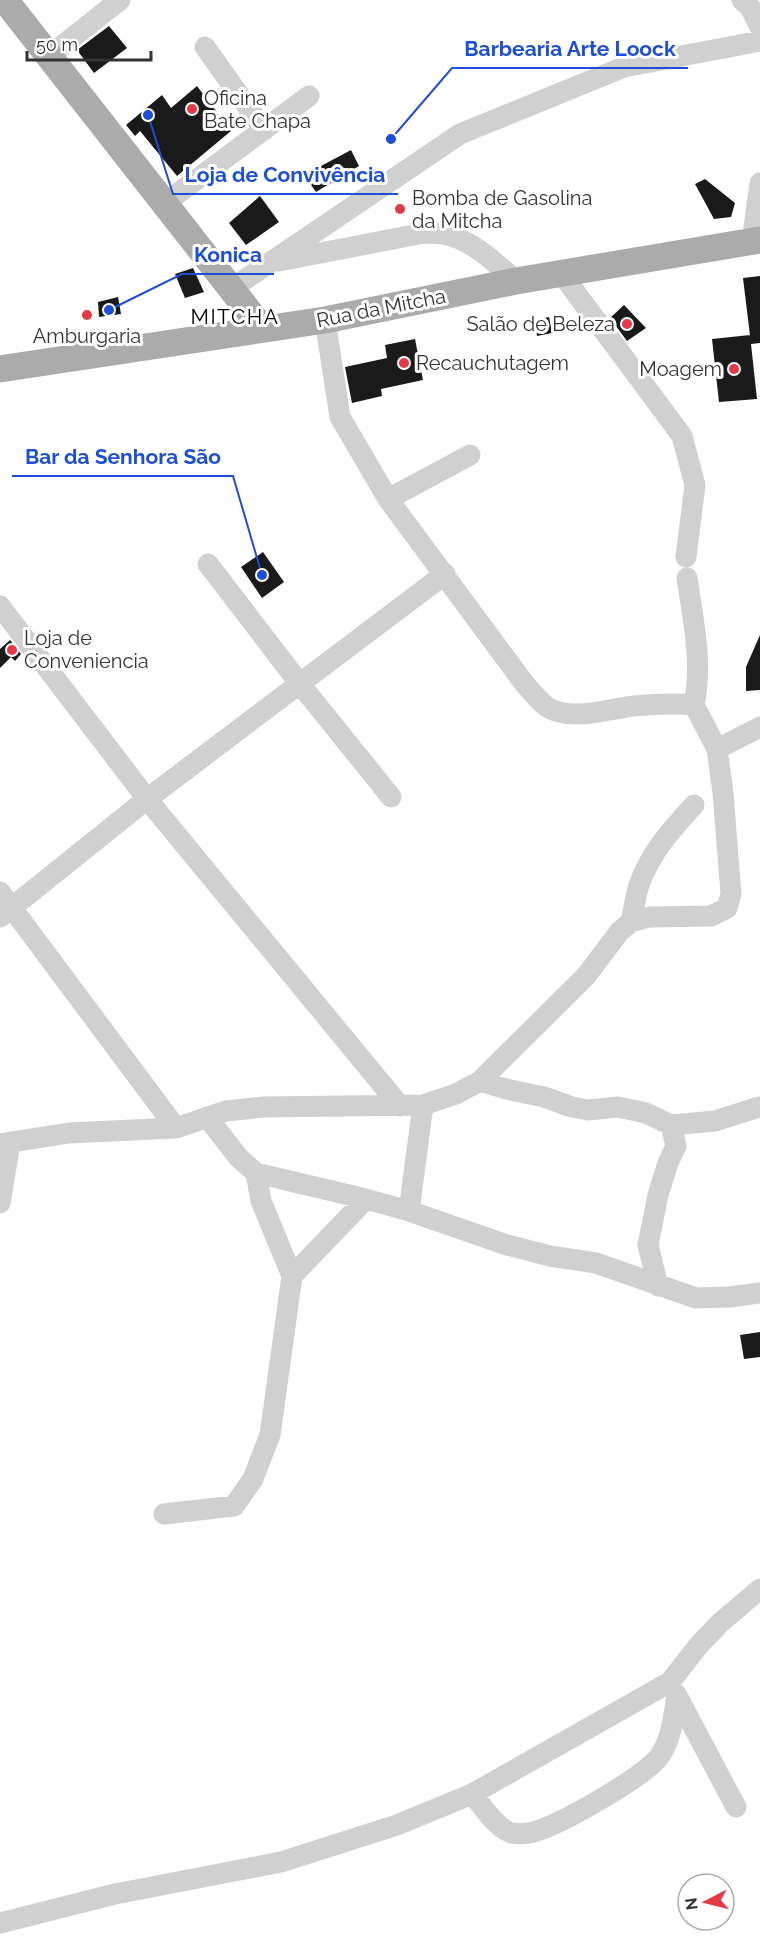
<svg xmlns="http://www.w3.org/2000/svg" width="760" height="1956" font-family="Raleway,sans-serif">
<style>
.building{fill:#1a1a1a}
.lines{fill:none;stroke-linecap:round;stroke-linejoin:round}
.minor{stroke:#d0d0d0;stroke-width:21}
.major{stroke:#ababab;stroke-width:27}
.poi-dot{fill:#e63946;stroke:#fff;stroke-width:2}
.labels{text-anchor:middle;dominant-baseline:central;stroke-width:6;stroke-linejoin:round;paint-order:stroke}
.poi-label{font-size:20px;fill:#333;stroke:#fff;text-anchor:start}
.street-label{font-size:20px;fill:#333;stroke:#fff}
.neighbourhood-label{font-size:21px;letter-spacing:1.5px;fill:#000;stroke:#fff}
.leader{fill:none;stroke:#1d4ed8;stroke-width:2}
.callout-dot{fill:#1d4ed8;stroke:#fff;stroke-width:2}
.callout-label{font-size:21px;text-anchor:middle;font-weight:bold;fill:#1d4ed8;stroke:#fff;stroke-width:6;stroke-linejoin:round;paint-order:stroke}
</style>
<rect width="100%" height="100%" fill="#fff"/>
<path class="building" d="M109 26 127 48 94 73 77 50Z
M197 86 231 131 177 176 140 131 135 136 126 125 162 95 171 108Z
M351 150 359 166 316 192 304 175Z
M705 179 735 203 731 217 714 219 695 184Z
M260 196 279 222 246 245 229 223Z
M193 268 204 292 185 298 175 274Z
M760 276V343L751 344 743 278Z
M118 297 121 314 99 317 98 302Z
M624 305 646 328 627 341 610 318Z
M549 317 552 333 537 336 535 320Z
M750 335 757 399 719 402 712 339Z
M415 339 423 380 381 389 382 396 352 403 345 367 387 358 385 345Z
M263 552 284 582 262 598 241 567Z
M760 635V690L746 691V667Z
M10 640 21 654 15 661 11 657 0 668V649Z
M760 1332V1357L744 1359 740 1335Z"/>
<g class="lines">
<path class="minor" d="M742 0 750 7 760 27
M205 47 264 130
M49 56 120 0
M165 203 309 96
M752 242 760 183
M279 261 424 233C433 233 440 233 448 235 473 241 497 264 516 281
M561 273 682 436 695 485 686 557
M231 289 460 134 624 67 760 41
M388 499 470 455
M208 564 300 684 391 797
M687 578C693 620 703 663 694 705
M0 606 147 799 400 1106
M717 749 760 727
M0 892 176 1128
M0 917 147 799 445 574
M631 922C634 910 635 897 639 885 650 853 672 829 694 805
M480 1081 506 1089 544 1097 572 1107 588 1110 618 1107 646 1113 671 1125 676 1146 668 1163 658 1195 648 1245 658 1286
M207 1117 239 1158 256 1173 366 1199 409 1211 507 1245 550 1256 596 1263 696 1298 729 1297 760 1293
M671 1125 715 1121 759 1107
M0 1144 69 1133 176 1128 226 1111 264 1107 423 1105 456 1094 480 1081 586 976 620 931 631 922 649 917 711 916 727 908 731 894 723 793 717 749 694 705C674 703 653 704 634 706 607 709 572 722 547 707 539 701 531 691 524 683L388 499 340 417 325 320
M0 1203 10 1143
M409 1211 423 1105
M292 1276 366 1199
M164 1514 234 1506 253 1479 270 1435 292 1276 261 1201 256 1173
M676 1694 736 1807
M472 1794C483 1806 495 1827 511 1833 515 1834 525 1834 529 1833 553 1830 645 1776 659 1757 672 1739 673 1718 677 1696
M0 1923 115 1894 281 1862 397 1825 472 1794 670 1682 699 1645 720 1623 760 1589"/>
<path class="major" d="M5 0 262 328
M0 369 325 320 516 281 760 240"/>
</g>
<g class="poi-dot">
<circle cx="192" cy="109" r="6"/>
<circle cx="400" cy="209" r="6"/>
<circle cx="87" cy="315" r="6"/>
<circle cx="627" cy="324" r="6"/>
<circle cx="404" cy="363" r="6"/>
<circle cx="734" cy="369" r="6"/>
<circle cx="12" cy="650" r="6"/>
</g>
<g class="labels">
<g class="poi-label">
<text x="204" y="98">Oficina<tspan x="204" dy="23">Bate Chapa</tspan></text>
<text x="412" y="198">Bomba de Gasolina<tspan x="412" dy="23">da Mitcha</tspan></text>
<text x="615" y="324" text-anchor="end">Salão de Beleza</text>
<text x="87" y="336" text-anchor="middle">Amburgaria</text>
<text x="416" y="363">Recauchutagem</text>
<text x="722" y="369" text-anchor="end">Moagem</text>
<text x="24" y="638">Loja de<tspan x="24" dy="23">Conveniencia</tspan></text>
</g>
<g class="street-label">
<text transform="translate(381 308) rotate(-11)">Rua da Mitcha</text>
</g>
<g class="neighbourhood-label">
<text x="235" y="316">MITCHA</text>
</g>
</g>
<path class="leader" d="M391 139L452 68H688M148 115L173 194H398M109 310L182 274H274M262 575L233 476H12"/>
<g class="callout-dot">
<circle cx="391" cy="139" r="6"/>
<circle cx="148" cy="115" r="6"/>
<circle cx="109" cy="310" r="6"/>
<circle cx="262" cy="575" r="6"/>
</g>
<g class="callout-label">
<text x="570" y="56">Barbearia Arte Loock</text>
<text x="285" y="182">Loja de Convivência</text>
<text x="228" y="262">Konica</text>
<text x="123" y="464">Bar da Senhora São</text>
</g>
<g transform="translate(706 1902) rotate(263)"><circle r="28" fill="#ffffff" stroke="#adadad" stroke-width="1.5"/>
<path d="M0-4.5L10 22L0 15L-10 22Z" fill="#e63946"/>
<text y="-9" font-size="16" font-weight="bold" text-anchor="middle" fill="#333333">N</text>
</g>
<path d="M27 51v9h124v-9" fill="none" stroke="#333333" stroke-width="3"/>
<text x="36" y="51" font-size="18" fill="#333333" stroke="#ffffff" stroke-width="4.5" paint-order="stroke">50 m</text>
</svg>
